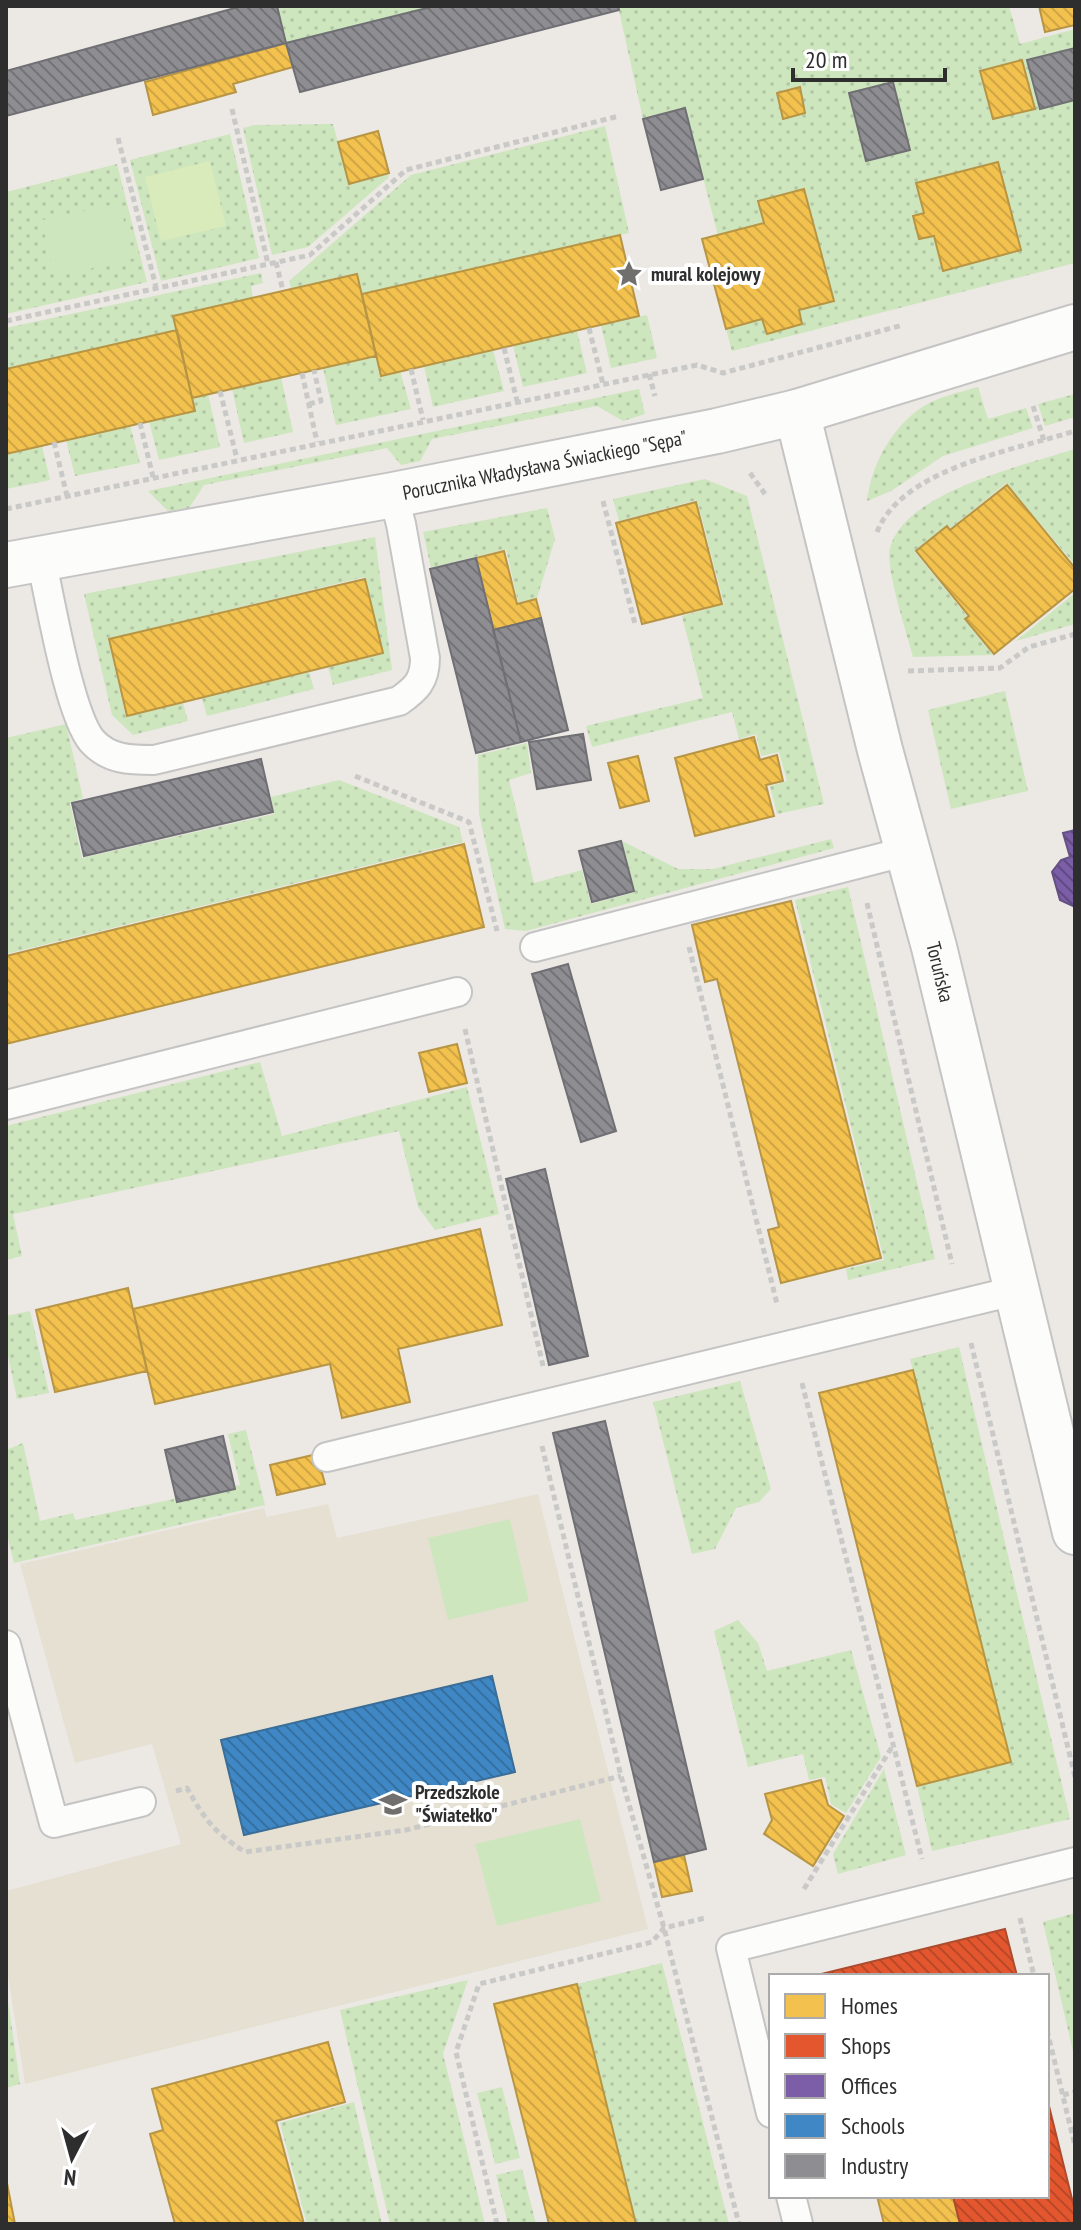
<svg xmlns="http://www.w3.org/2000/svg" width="1081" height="2230" font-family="'PT Sans Narrow',sans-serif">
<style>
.education{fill:#e6e0d3}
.grass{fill:url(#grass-dots)}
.park{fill:#cee6be}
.pitch{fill:#d9eabb}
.homes{fill:url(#homes-back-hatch);stroke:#b79544;stroke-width:2}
.shops{fill:url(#shops-back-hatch);stroke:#ad4b2e;stroke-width:2}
.offices{fill:url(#offices-back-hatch);stroke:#645083;stroke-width:2}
.schools{fill:url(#schools-back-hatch);stroke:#3a6d98;stroke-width:2}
.industry{fill:url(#industry-back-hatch);stroke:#707074;stroke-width:2}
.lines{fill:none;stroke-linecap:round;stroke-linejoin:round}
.service-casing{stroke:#c5c4c5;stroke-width:32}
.minor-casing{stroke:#c5c4c5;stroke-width:48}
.path{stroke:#c9c9c8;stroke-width:5;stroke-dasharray:6 4;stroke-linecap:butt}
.service{stroke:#fcfcfb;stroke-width:28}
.minor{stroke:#fcfcfb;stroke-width:44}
.labels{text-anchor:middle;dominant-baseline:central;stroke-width:8;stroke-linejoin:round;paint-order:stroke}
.poi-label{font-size:20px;font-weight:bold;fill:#2e2e2e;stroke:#fff;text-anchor:start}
.street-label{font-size:20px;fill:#2e2e2e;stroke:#fff}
</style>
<defs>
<pattern id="grass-dots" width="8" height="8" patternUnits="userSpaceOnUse" patternTransform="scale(2)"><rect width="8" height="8" fill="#cee6be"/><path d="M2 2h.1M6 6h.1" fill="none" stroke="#b1c6a4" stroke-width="1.8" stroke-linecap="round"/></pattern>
<pattern id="homes-back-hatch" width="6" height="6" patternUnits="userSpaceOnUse" patternTransform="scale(2)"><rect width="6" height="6" fill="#f2c14e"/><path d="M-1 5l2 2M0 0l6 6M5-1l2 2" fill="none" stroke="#d0a644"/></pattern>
<pattern id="shops-back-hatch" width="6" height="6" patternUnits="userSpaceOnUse" patternTransform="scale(2)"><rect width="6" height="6" fill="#e4572e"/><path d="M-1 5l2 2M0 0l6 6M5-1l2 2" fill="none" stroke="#b94828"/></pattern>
<pattern id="offices-back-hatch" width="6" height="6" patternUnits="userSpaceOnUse" patternTransform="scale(2)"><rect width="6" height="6" fill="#7b5ea7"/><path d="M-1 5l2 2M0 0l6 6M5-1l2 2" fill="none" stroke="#604a81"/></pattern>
<pattern id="schools-back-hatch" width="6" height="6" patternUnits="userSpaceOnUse" patternTransform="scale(2)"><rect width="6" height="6" fill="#3f88c5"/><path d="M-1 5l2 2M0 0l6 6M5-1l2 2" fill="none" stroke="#3570a0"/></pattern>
<pattern id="industry-back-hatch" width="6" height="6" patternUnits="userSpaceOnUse" patternTransform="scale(2)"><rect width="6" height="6" fill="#8d8d92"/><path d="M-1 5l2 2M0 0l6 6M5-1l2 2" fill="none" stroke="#747478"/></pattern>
</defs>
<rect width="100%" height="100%" fill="#ece8e4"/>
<path class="education" d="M538 1494 648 1929 25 2084 6 1963V1891L181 1844 152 1744 75 1763 20 1564 264 1508 267 1517 328 1504 337 1538Z"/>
<path class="grass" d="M277 6H435L286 43Z
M618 6H1009L1020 44 1075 29V263L732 351 726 329 762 319 767 334 799 310 804 189 759 201 764 223 718 235 685 109 643 119Z
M333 124 349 183 389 173 388 178 308 247 272 255 243 128 255 125Z
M605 126 629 233 362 294 357 274 291 289 289 281 411 175Z
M230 134 259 258 161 281 130 160Z
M117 164 147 282 6 314V192Z
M261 273 263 283 251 286 253 298 174 316 177 330 6 369V328Z
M647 315 657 358 611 368 601 325Z
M577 331 587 373 523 387 513 345Z
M493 350 504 391 433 407 424 366Z
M376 356 381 375 400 371 411 409 336 425 323 368Z
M281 377 293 432 244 443 232 389Z
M978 387 988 419 1026 408 1033 428 943 456 891 491 867 501C871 465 892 426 924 406 940 396 961 392 978 387Z
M639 389 645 414 623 421 597 406 432 439 420 461 401 465 387 448 204 485 189 508 168 511 148 491Z
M208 394 220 447 159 460 149 421 195 411 192 398Z
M1075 394V417L1045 426 1038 404Z
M130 425 140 463 75 476 66 440Z
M42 446 50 480 6 489V454Z
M1075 449V565L1006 483 950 529 947 525 915 552 967 616 964 619 993 655 913 657C907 633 885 569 890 548 905 491 1026 465 1075 449Z
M705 479 747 496 824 804 777 814 770 786 787 781 779 752 761 756 756 734 739 739 732 712 592 747 586 726 703 698 682 616 724 604 697 500 619 521 613 499Z
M547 508 555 539 537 598 518 602 506 549 431 568 423 532Z
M375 537 392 670 333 685 328 667 383 654 365 577 108 639 126 717 183 703 188 721 133 735 112 715 84 594Z
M1075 593V624L1016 641Z
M309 672 314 689 207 716 202 698Z
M1005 691 1028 791 951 809 928 710Z
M66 724 83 798 70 803 82 858 274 814 271 797 339 780 459 827 463 842 6 954V738Z
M527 743 531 773 509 780 534 883 582 870 591 904 635 892 622 841 678 869H713L831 839 834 848 526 931 505 929 479 814 478 755Z
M848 887 935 1259 848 1280 846 1269 884 1260 795 900Z
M260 1062 282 1136 467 1087 499 1214 435 1230 418 1207 399 1131 13 1214 22 1256 6 1260V1126Z
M30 1311 49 1393 17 1399 6 1346V1316Z
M959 1347 1070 1819 932 1851 917 1786 1011 1762 910 1359Z
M740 1381 771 1489 759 1502 736 1508 715 1549 692 1554 653 1402Z
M246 1430 265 1505 14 1563 6 1531V1450L23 1443 40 1521 73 1513 75 1520 240 1485 228 1434Z
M738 1620 758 1643 767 1671 851 1650 881 1757 846 1813 831 1804 825 1777 809 1780 803 1754 748 1767 714 1631Z
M884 1769 906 1855 838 1874 833 1854Z
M1075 1913V2060L1043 1922Z
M662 1963 729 2224H636L577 1984Z
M468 1980 443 2054 485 2224H390L340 2010Z
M6 1987 20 2084 6 2088Z
M502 2087 520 2158 495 2164 477 2093Z
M354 2102 382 2224H307L280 2123Z
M522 2169 536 2224H508L496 2175Z"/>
<path class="park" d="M120 203 132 259 54 277 42 220Z
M510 1519 529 1601 448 1620 428 1538Z
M580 1819 601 1901 497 1926 475 1844Z"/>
<path class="pitch" d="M210 161 226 226 161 241 145 177Z"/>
<path class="homes" d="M1039 6H1075V25L1045 32Z
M286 43 293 67 233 84 236 92 153 115 145 82Z
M1022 60 1035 109 993 119 980 71Z
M800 87 805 113 783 119 777 93Z
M378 131 389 173 349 184 338 142Z
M998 162 1021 250 943 271 934 236 919 239 913 216 924 213 916 183Z
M804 189 834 301 799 310 802 324 767 334 762 319 726 329 702 239 764 223 758 201Z
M620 235 639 316 381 376 362 294Z
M357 274 376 356 192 398 173 316Z
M177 330 195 411 6 454V369Z
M1007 485 1075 568V589L994 654 965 619 969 616 916 551 947 526 950 530Z
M696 502 722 604 642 624 616 523Z
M504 551 517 604 536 599 541 618 493 630 476 558Z
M365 579 383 653 127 716 109 639Z
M754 737 760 760 777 755 783 781 766 785 774 816 695 836 675 758Z
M638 756 649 801 620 808 608 763Z
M464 844 484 927 6 1044V956Z
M791 901 881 1258 781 1283 768 1230 779 1227 717 979 705 982 692 925Z
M457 1044 467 1083 429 1092 419 1053Z
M480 1229 502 1325 398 1349 410 1402 342 1418 330 1364 155 1404 133 1309Z
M128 1288 147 1371 55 1392 36 1310Z
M913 1370 1011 1762 917 1786 819 1393Z
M317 1454 325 1484 277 1495 270 1465Z
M821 1780 828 1805 844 1816 813 1866 764 1834 772 1820 765 1794Z
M684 1855 692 1891 662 1897 654 1862Z
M577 1984 636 2224H549L494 2004Z
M328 2042 345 2102 276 2121 304 2224H175L150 2134 163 2130 152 2089Z
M6 2178 15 2224H6Z
M877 2196H953L960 2224H884Z"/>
<path class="shops" d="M1005 1929 1017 1976H818L817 1975Z
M1047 2098 1075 2211V2224H960L953 2196H1047Z"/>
<path class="offices" d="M1075 830V907L1060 900 1052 872 1061 860 1070 857 1063 833Z"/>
<path class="schools" d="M492 1676 515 1772 244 1835 221 1740Z"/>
<path class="industry" d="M242 6H277L286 43 6 116V71Z
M435 6H618L619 10 300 92 286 43Z
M1075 48V100L1040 109 1027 60Z
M893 82 910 150 866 161 849 93Z
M685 108 703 179 661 190 643 119Z
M476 558 521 742 476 753 430 569Z
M541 618 568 730 521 742 493 630Z
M583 734 591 780 537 789 529 742Z
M261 759 273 812 84 856 72 803Z
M621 841 634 891 592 902 579 851Z
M568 964 616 1131 581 1142 532 974Z
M545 1169 588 1356 549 1365 506 1179Z
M605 1421 706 1849 654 1862 553 1433Z
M223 1436 235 1489 177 1502 165 1450Z"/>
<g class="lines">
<g class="service-casing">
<path id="service" d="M41 559C50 598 69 714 92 741 109 760 131 760 154 760L399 701C416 689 425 681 425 658L401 524 393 495
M535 947 908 851
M6 1105 457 992
M327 1457 1018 1290
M6 1645 54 1823 141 1802
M771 2113 731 1948 1075 1862
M791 2196 798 2224"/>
</g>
<g class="minor-casing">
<g id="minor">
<path id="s1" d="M797 412 880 750 934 947 1075 1532"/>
<path id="s2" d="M6 565 393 495 717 431 797 412 1075 327"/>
</g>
</g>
<path class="path" d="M232 109 268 264
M118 138 156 287
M276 262 283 291
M6 321 310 255 406 170 619 116
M589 328 603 384
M504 348 517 401
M411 369 423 420
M302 373 317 442
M649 374 655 396
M220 391 237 459
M309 404 321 401 314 370
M1033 406 1044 441
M140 423 153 477
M54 442 67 496
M750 473 765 494
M603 501 635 624
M6 509 697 365 723 373 903 325
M877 532C902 468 1015 450 1075 431
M908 671 1000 668 1029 647 1075 634
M355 776 469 822 497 931
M867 903 952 1264
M689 947 777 1304H779
M465 1029 543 1366
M971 1343 1075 1777
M802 1383 922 1859
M542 1446 621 1776 664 1928 739 2224
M176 1791 187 1788C205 1820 214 1832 245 1852L406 1830 621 1776
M804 1889 892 1747
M1020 1918 1034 1976
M1047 2030 1075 2146
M1063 2095 1075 2092
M497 2224 456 2052 479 1984 652 1942 664 1928 705 1918"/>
<use href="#service" class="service"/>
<use href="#minor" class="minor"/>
</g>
<defs>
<g id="sight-bare" transform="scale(2.16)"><path d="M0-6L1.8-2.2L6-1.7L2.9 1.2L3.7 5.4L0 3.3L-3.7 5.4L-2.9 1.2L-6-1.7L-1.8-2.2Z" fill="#706f6e" stroke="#fff" stroke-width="2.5" paint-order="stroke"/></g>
<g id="school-bare" transform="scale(2.16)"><path d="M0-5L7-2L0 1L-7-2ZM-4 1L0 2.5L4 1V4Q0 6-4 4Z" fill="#706f6e" stroke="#fff" stroke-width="2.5" paint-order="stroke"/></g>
</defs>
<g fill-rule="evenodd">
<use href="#sight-bare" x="629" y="274"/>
<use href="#school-bare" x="393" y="1804"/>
</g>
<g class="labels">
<g class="poi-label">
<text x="651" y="274">mural kolejowy</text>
<text x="415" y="1792">Przedszkole<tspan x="415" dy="23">"Światełko"</tspan></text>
</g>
<g class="street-label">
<text stroke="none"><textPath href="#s2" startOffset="548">Porucznika Władysława Świackiego "Sępa"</textPath></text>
<text stroke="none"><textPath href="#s1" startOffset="578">Toruńska</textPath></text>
</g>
</g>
<rect width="1081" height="2230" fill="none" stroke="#2e2e2e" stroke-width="16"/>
<rect x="769" y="1974" width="280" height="224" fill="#ffffff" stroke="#ababab" stroke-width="2"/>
<rect x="785" y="1994" width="40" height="24" fill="#f2c14e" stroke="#ababab" stroke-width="2"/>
<text x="841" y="2014" font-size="24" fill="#2e2e2e">Homes</text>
<rect x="785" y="2034" width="40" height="24" fill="#e4572e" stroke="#ababab" stroke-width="2"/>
<text x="841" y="2054" font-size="24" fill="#2e2e2e">Shops</text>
<rect x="785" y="2074" width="40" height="24" fill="#7b5ea7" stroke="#ababab" stroke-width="2"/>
<text x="841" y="2094" font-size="24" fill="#2e2e2e">Offices</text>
<rect x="785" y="2114" width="40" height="24" fill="#3f88c5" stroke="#ababab" stroke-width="2"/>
<text x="841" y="2134" font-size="24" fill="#2e2e2e">Schools</text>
<rect x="785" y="2154" width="40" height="24" fill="#8d8d92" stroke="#ababab" stroke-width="2"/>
<text x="841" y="2174" font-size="24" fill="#2e2e2e">Industry</text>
<g transform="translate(72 2158) rotate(186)" stroke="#ffffff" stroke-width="6" paint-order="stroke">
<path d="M0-6L14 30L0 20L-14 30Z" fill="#2e2e2e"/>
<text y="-12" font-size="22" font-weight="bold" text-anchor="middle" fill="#2e2e2e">N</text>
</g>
<path d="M793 68v12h152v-12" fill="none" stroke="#2e2e2e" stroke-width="4"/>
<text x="805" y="68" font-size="24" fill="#2e2e2e" stroke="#ffffff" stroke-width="6" paint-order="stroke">20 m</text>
</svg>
